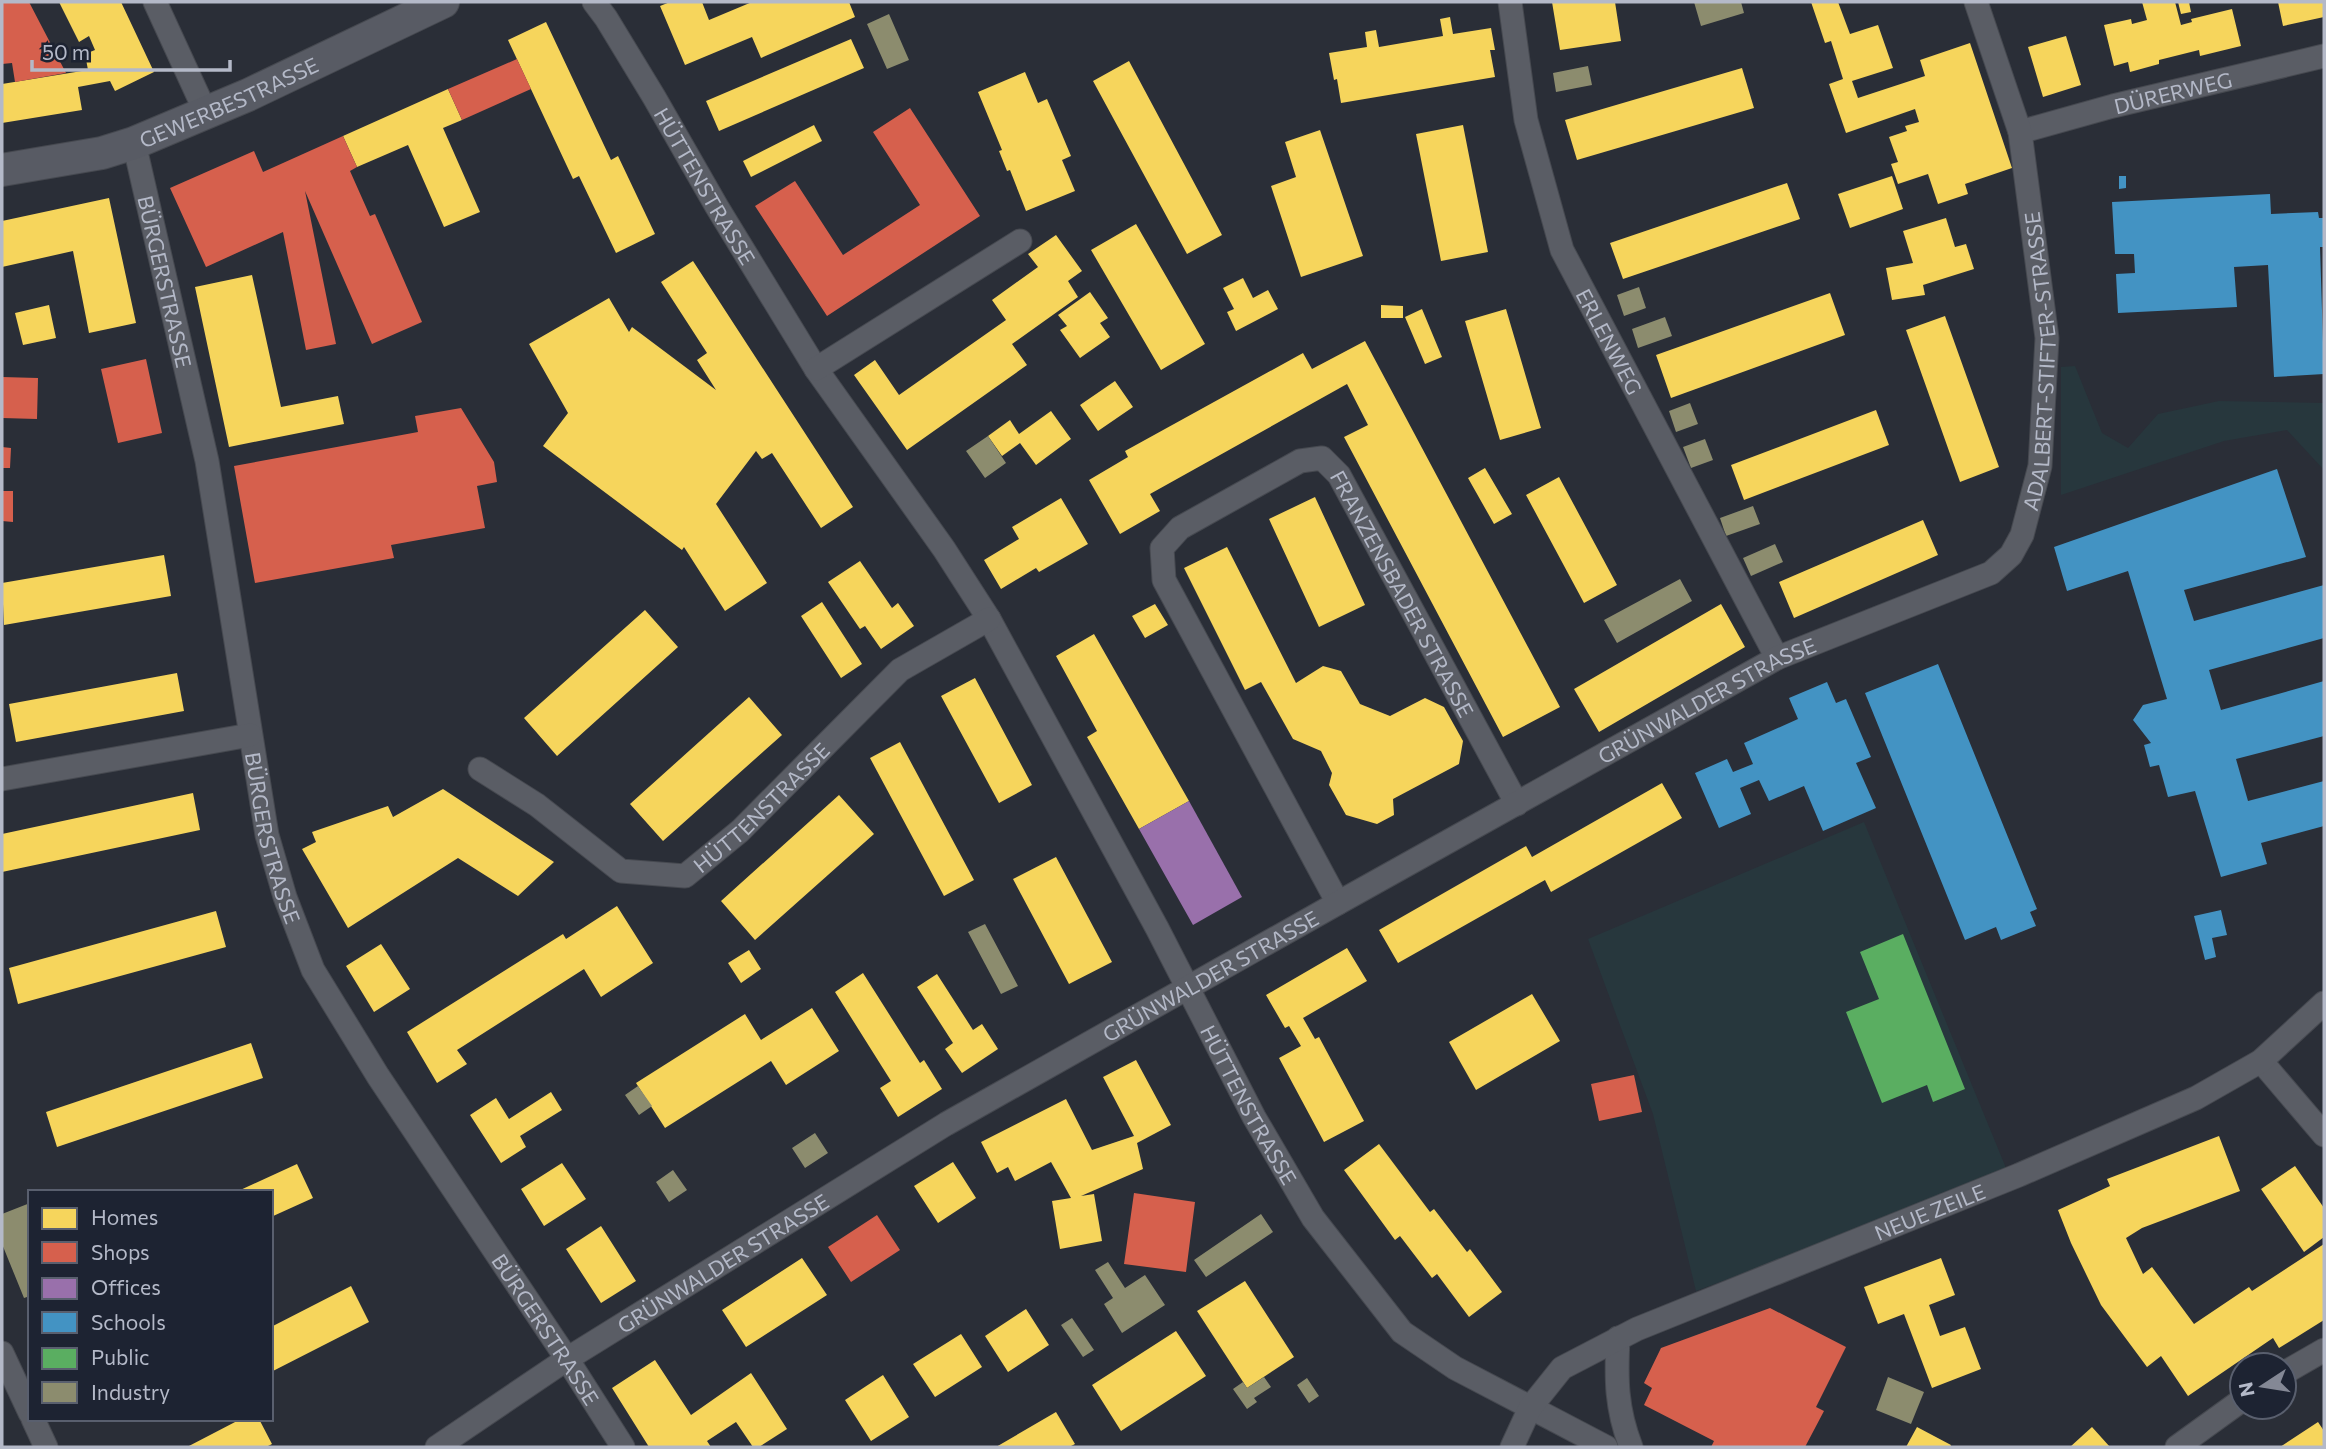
<svg xmlns="http://www.w3.org/2000/svg" width="2326" height="1449" font-family="Commissioner,sans-serif">
<style>
.green{fill:#27373d}
.homes{fill:#f6d55c}
.shops{fill:#d6604d}
.offices{fill:#9970ab}
.schools{fill:#4393c3}
.public{fill:#5aae61}
.industry{fill:#8c8c6e}
.lines{fill:none;stroke-linecap:round;stroke-linejoin:round}
.street-casing{stroke:#464950;stroke-width:25}
.secondary-casing{stroke:#464950;stroke-width:34}
.street{stroke:#5a5d65;stroke-width:23}
.secondary{stroke:#585b64;stroke-width:32}
.labels{text-anchor:middle;dominant-baseline:central;stroke-width:7;stroke-linejoin:round;paint-order:stroke}
.street-label{font-size:21px;fill:#b4b9c8;stroke:#1d2332}
</style>
<rect width="100%" height="100%" fill="#2a2e37"/>
<path class="green" d="M2075 366 2102 433 2128 448 2158 414 2219 401 2324 403V470L2287 430 2224 441 2061 495V367Z
M1864 822 2006 1168 1924 1206 1696 1291 1653 1114 1588 939Z"/>
<path class="homes" d="M59 2H121L154 72 115 91 110 81 78 87 82 110 2 123V84L88 70 85 54 95 50 89 36 79 42Z
M670 2H702L709 20 752 2H849L855 17 761 58 752 37 685 65 660 6Z
M1552 2H1615L1621 41 1560 50Z
M1811 2H1838L1850 34 1878 25 1893 68 1852 81 1858 98 1925 76 1920 60 1970 43 2012 168 1965 184 1968 194 1938 204 1928 174 1898 184 1891 164 1898 162 1889 137 1907 131 1905 126 1919 122 1915 109 1846 133 1829 84 1843 79 1831 41 1825 43Z
M2142 2H2175L2181 25 2192 22 2191 19 2232 9 2241 46 2200 56 2199 50 2159 60V64L2130 72 2128 62 2114 66 2104 25 2131 19 2132 24 2147 20Z
M2178 2H2189L2191 12 2181 14Z
M2278 2H2324V17L2283 26Z
M1450 17 1453 34 1491 28 1495 50H1490L1495 77 1341 103 1337 79 1334 80 1329 53 1367 47 1365 32 1376 30 1379 47 1443 36 1440 19Z
M546 22 611 160 618 156 655 234 616 253 579 176 573 179 508 40Z
M2066 36 2081 85 2043 97 2028 47Z
M851 39 864 68 719 131 706 101Z
M1129 61 1222 235 1187 254 1093 81Z
M1742 68 1754 108 1577 160 1565 120Z
M1025 72 1038 103 1047 99 1071 156 1062 160 1075 191 1026 211 1010 170 1007 171 999 151 1002 150 978 92Z
M448 89 462 120 443 128 480 212 444 227 408 145 357 167 343 136Z
M814 125 822 141 751 177 743 161Z
M1463 125 1488 252 1441 261 1416 134Z
M1320 130 1363 256 1301 277 1271 186 1296 177 1285 142Z
M1892 176 1903 209 1850 228 1838 194Z
M1787 183 1800 219 1623 279 1610 243Z
M109 198 136 323 89 333 73 251 2 267V221Z
M1946 218 1955 247 1966 244 1974 269 1923 285 1925 295 1892 300 1886 268 1913 263 1903 231Z
M1136 224 1205 344 1161 370 1091 250Z
M1056 235 1082 271 1068 281 1078 297 1012 344 1027 365 907 450 854 375 875 360 899 395 1006 320 992 300 1038 267 1028 254Z
M693 261 853 507 821 528 772 453 762 459 756 451 716 504 767 583 725 611 684 547 682 550 543 446 568 413 529 344 609 298 629 332 632 327 716 390 697 360 707 353 661 282Z
M252 275 281 407 338 396 344 424 229 447 195 287Z
M1243 278 1253 298 1268 290 1278 309 1236 331 1227 312 1234 309 1223 288Z
M1090 292 1108 318 1100 323 1110 337 1080 358 1060 330 1067 326 1058 315Z
M1830 293 1845 335 1671 398 1656 355Z
M49 305 56 338 23 345 15 313Z
M1381 305 1403 306V318H1381Z
M1422 309 1442 357 1425 364 1405 317Z
M1506 309 1541 428 1500 440 1465 321Z
M1945 316 1999 467 1960 482 1906 330Z
M1365 341 1560 707 1503 737 1344 437 1368 425 1347 384 1150 494 1160 511 1120 534 1089 480 1128 457 1125 451 1303 353 1312 369Z
M1115 381 1133 407 1098 431 1080 405Z
M1876 410 1889 445 1744 500 1731 465Z
M1051 411 1071 439 1036 465 1020 443 1002 456 988 436 1010 420 1019 434Z
M1485 468 1512 514 1494 524 1468 478Z
M1559 477 1617 585 1584 603 1526 495Z
M1315 497 1365 605 1319 627 1269 519Z
M1061 498 1088 544 1039 572 1036 568 1001 589 984 560 1019 539 1012 527Z
M1923 520 1938 555 1794 618 1779 582Z
M1227 547 1296 683 1323 666 1341 671 1360 704 1390 716 1425 698 1444 707 1463 741 1459 764 1393 799 1394 815 1377 824 1346 815 1329 785 1332 773 1321 751 1293 739 1261 682 1245 690 1184 568Z
M164 555 171 596 4 625 2 583Z
M860 561 892 608 898 603 914 626 881 649 865 626 860 629 828 582Z
M822 602 862 664 841 678 801 616Z
M1155 604 1168 625 1145 638 1132 616Z
M1721 604 1745 647 1599 732 1574 689Z
M645 610 678 647 557 756 524 718Z
M1094 634 1189 801 1139 829 1087 737 1097 731 1056 656Z
M177 673 184 711 16 742 9 704Z
M975 678 1032 785 999 803 941 696Z
M749 697 782 735 663 841 630 804Z
M900 742 974 880 944 896 870 758Z
M1662 783 1682 818 1551 892 1545 880 1398 963 1379 930 1526 846 1532 857Z
M443 789 554 862 518 896 458 858 348 928 302 849 316 842 312 832 388 806 393 817Z
M193 793 200 830 2 872V834Z
M839 795 874 834 755 940 721 901Z
M1056 857 1112 962 1069 984 1013 879Z
M617 906 653 963 601 997 584 969 457 1050 467 1064 437 1083 407 1032 563 934 566 939Z
M216 911 226 947 18 1004 9 968Z
M381 944 410 989 374 1012 346 966Z
M1347 948 1367 981 1303 1018 1315 1039 1319 1037 1364 1121 1324 1142 1279 1058 1301 1046 1289 1026 1285 1028 1266 995Z
M749 950 761 969 741 983 728 963Z
M863 973 920 1063 924 1060 942 1089 898 1117 880 1088 891 1081 835 992Z
M937 974 973 1030 982 1024 998 1049 962 1073 945 1049 953 1043 917 987Z
M1532 994 1560 1041 1476 1090 1449 1042Z
M812 1008 839 1051 786 1085 771 1061 665 1128 636 1083 745 1014 761 1040Z
M251 1043 263 1078 57 1147 46 1112Z
M1136 1060 1171 1125 1137 1143 1143 1169 1081 1196 1094 1194 1102 1241 1060 1249 1052 1201 1071 1198 1051 1162 1015 1181 1008 1167 997 1173 981 1142 1066 1099 1092 1150 1134 1136 1103 1077Z
M551 1092 562 1110 520 1136 526 1147 501 1163 470 1115 496 1098 509 1119Z
M2219 1136 2240 1191 2142 1228 2126 1238 2143 1274 2152 1267 2194 1324 2249 1287 2252 1291 2324 1244V1320L2279 1348 2273 1338 2188 1396 2161 1356 2147 1367 2101 1305 2071 1243 2058 1210 2110 1186 2107 1179Z
M1379 1144 1430 1212 1434 1209 1467 1252 1470 1249 1502 1292 1469 1317 1437 1274 1432 1278 1400 1236 1395 1240 1344 1170Z
M953 1162 976 1198 938 1223 914 1186Z
M562 1163 586 1199 544 1226 521 1189Z
M297 1164 313 1198 271 1217V1192H236Z
M2295 1166 2324 1208V1237L2304 1252 2261 1189Z
M601 1226 636 1281 601 1303 566 1249Z
M802 1258 827 1295 746 1347 722 1310Z
M1941 1258 1955 1295 1929 1305 1940 1336 1965 1327 1981 1369 1932 1388 1904 1314 1878 1324 1864 1287Z
M1245 1281 1294 1357 1247 1388 1197 1311Z
M351 1286 369 1322 271 1372V1327Z
M1026 1309 1049 1345 1008 1372 985 1336Z
M1176 1331 1206 1376 1121 1431 1092 1385Z
M961 1334 982 1367 935 1397 913 1364Z
M655 1360 691 1415 751 1373 787 1429 759 1447H753L736 1422 707 1441 711 1447H649L612 1388Z
M883 1375 909 1417 871 1441 845 1400Z
M1056 1412 1075 1444 1069 1447H996Z
M237 1419H259L272 1444 266 1447H187L237 1421Z
M2318 1422 2324 1431V1447H2280Z
M1917 1427 1951 1445 1950 1447H1906Z
M2092 1427 2110 1447H2070Z"/>
<path class="shops" d="M2 2H29L66 73 15 82 12 63 2 64Z
M517 59 531 89 462 120 448 89Z
M910 108 980 216 827 316 755 206 795 181 843 255 920 205 873 132Z
M343 136 357 167 350 171 370 216 375 214 422 322 372 344 305 191 336 344 306 350 283 232 206 267 170 188 254 151 263 172Z
M146 359 162 433 118 443 101 369Z
M2 377 38 378 37 419 2 418Z
M461 408 494 462 497 482 477 486 485 528 391 545 394 558 255 583 234 466 418 432 415 416Z
M2 447 11 448 10 468H2Z
M2 491H13V522L2 521Z
M1634 1075 1642 1112 1599 1121 1591 1084Z
M1134 1193 1195 1202 1186 1272 1124 1264Z
M877 1215 900 1250 851 1282 828 1247Z
M1770 1308 1846 1347 1816 1407 1824 1411 1805 1447H1711L1714 1441 1644 1405 1652 1388 1644 1383 1661 1348Z"/>
<path class="offices" d="M1189 801 1242 897 1193 925 1139 829Z"/>
<path class="schools" d="M2119 176H2126V188L2119 189Z
M2270 194 2271 214 2318 212 2319 218H2324V247H2320L2324 374 2274 377 2268 265 2234 267 2237 307 2118 313 2116 274 2135 273 2134 254H2115L2112 202Z
M2277 469 2306 557 2184 590 2194 621 2324 585V638L2209 670 2221 710 2324 681V736L2236 759 2248 801 2324 781V826L2261 843 2267 864 2221 877 2195 791 2168 797 2159 765 2150 767 2144 745 2151 743 2133 720 2143 705 2167 699 2128 571 2067 591 2054 547Z
M1938 664 2037 909 2030 912 2036 926 2001 940 1996 927 1965 940 1865 693Z
M1827 682 1836 703 1846 699 1871 757 1856 763 1876 808 1823 831 1804 786 1769 801 1759 780 1740 788 1751 814 1719 828 1695 773 1727 759 1733 772 1753 764 1744 743 1798 719 1789 698Z
M2221 910 2227 935 2212 938 2216 957 2205 960 2194 916Z"/>
<path class="public" d="M1903 934 1965 1089 1933 1102 1927 1085 1882 1103 1846 1012 1879 999 1860 952Z"/>
<path class="industry" d="M1694 2H1741L1744 13 1701 26Z
M889 14 909 60 887 69 867 24Z
M1588 66 1592 85 1556 92 1553 73Z
M1639 287 1646 308 1624 316 1617 295Z
M1665 317 1672 336 1638 348 1632 329Z
M1690 403 1698 424 1676 432 1669 411Z
M988 436 1006 463 985 478 966 451Z
M1705 439 1713 460 1691 468 1683 447Z
M1753 506 1760 524 1726 536 1720 518Z
M1775 544 1783 562 1751 576 1743 558Z
M1680 579 1692 601 1617 643 1604 620Z
M985 924 1018 986 1001 994 968 932Z
M638 1086 652 1106 639 1115 625 1095Z
M815 1133 828 1153 805 1168 792 1148Z
M673 1170 687 1190 669 1202 656 1182Z
M30 1203V1296L24 1298 2 1244V1214Z
M1261 1214 1273 1232 1206 1277 1194 1260Z
M1108 1262 1125 1288 1145 1275 1165 1305 1122 1333 1104 1304 1113 1298 1095 1270Z
M1072 1318 1094 1350 1083 1357 1061 1325Z
M1264 1377 1271 1387 1254 1398 1257 1402 1247 1409 1233 1389 1243 1382 1247 1388Z
M1888 1377 1924 1392 1911 1424 1876 1410Z
M1307 1378 1319 1396 1309 1403 1297 1385Z"/>
<g class="lines">
<g class="street-casing">
<g id="street">
<path d="M155 2 206 113"/>
<path id="s1" d="M594 2 606 18 654 97 717 207 816 369 944 549 989 619 1157 928 1254 1117 1313 1218 1402 1332 1455 1368 1606 1447"/>
<path id="s2" d="M1510 2 1526 120 1562 250 1777 658"/>
<path id="s3" d="M2020 132 2113 106 2324 56"/>
<path id="s4" d="M134 143 207 461 267 835 285 897 313 970 378 1076 567 1359 623 1447"/>
<path d="M816 369 1020 241"/>
<path id="s5" d="M480 769 537 805 621 871 685 876 740 831 900 670 989 619"/>
<path d="M2 779 250 735"/>
<path id="s6" d="M1338 903 1164 580 1162 548 1180 528 1300 461 1322 458 1339 475 1517 804"/>
<path d="M2261 1061 2324 1135"/>
<path d="M1618 1338C1616 1379 1616 1408 1631 1447"/>
<path d="M2 1353 30 1413"/>
<path d="M2284 1373 2324 1350"/>
<path d="M33 1419 46 1447"/>
<path id="s7" d="M437 1447 567 1359 946 1124 1338 903 1777 658 1991 573 2011 555 2022 535 2040 466 2047 338 2020 132 1976 2"/>
<path id="s8" d="M1512 1447 1530 1408 1562 1368 1637 1329 2019 1175 2196 1098 2261 1061 2324 1003"/>
<path d="M2177 1447 2242 1400"/>
</g>
</g>
<g class="secondary-casing">
<g id="secondary">
<path id="s9" d="M2 170 102 153 134 143 248 95 443 2"/>
</g>
</g>
<use href="#street" class="street"/>
<use href="#secondary" class="secondary"/>
</g>
<g class="labels">
<g class="street-label">
<text stroke="none"><textPath href="#s3" startOffset="158">DÜRERWEG</textPath></text>
<text stroke="none"><textPath href="#s9" startOffset="238">GEWERBESTRASSE</textPath></text>
<text stroke="none"><textPath href="#s1" startOffset="215">HÜTTENSTRASSE</textPath></text>
<text stroke="none"><textPath href="#s4" startOffset="142">BÜRGERSTRASSE</textPath></text>
<text stroke="none"><textPath href="#s2" startOffset="357">ERLENWEG</textPath></text>
<text stroke="none"><textPath href="#s7" startOffset="2012">ADALBERT-STIFTER-STRASSE</textPath></text>
<text stroke="none"><textPath href="#s6" startOffset="744">FRANZENSBADER STRASSE</textPath></text>
<text stroke="none"><textPath href="#s7" startOffset="1474">GRÜNWALDER STRASSE</textPath></text>
<text stroke="none"><textPath href="#s5" startOffset="341">HÜTTENSTRASSE</textPath></text>
<text stroke="none"><textPath href="#s4" startOffset="709">BÜRGERSTRASSE</textPath></text>
<text stroke="none"><textPath href="#s7" startOffset="906">GRÜNWALDER STRASSE</textPath></text>
<text stroke="none"><textPath href="#s1" startOffset="1284">HÜTTENSTRASSE</textPath></text>
<text stroke="none"><textPath href="#s8" startOffset="494">NEUE ZEILE</textPath></text>
<text stroke="none"><textPath href="#s7" startOffset="340">GRÜNWALDER STRASSE</textPath></text>
<text stroke="none"><textPath href="#s4" startOffset="1276">BÜRGERSTRASSE</textPath></text>
</g>
</g>
<rect width="2326" height="1449" fill="none" stroke="#b4b9c8" stroke-width="7"/>
<rect x="28" y="1190" width="245" height="231" fill="#1d2332" stroke="#595f6e" stroke-width="2"/>
<rect x="42" y="1208" width="35" height="21" fill="#f6d55c" stroke="#595f6e" stroke-width="2"/>
<text x="91" y="1225" font-size="21" fill="#b4b9c8">Homes</text>
<rect x="42" y="1242" width="35" height="21" fill="#d6604d" stroke="#595f6e" stroke-width="2"/>
<text x="91" y="1260" font-size="21" fill="#b4b9c8">Shops</text>
<rect x="42" y="1278" width="35" height="21" fill="#9970ab" stroke="#595f6e" stroke-width="2"/>
<text x="91" y="1295" font-size="21" fill="#b4b9c8">Offices</text>
<rect x="42" y="1312" width="35" height="21" fill="#4393c3" stroke="#595f6e" stroke-width="2"/>
<text x="91" y="1330" font-size="21" fill="#b4b9c8">Schools</text>
<rect x="42" y="1348" width="35" height="21" fill="#5aae61" stroke="#595f6e" stroke-width="2"/>
<text x="91" y="1365" font-size="21" fill="#b4b9c8">Public</text>
<rect x="42" y="1382" width="35" height="21" fill="#8c8c6e" stroke="#595f6e" stroke-width="2"/>
<text x="91" y="1400" font-size="21" fill="#b4b9c8">Industry</text>
<g transform="translate(2263 1386) rotate(258)"><circle r="33" fill="#1d2332" stroke="#595f6e" stroke-width="2"/>
<path d="M0-5L12 26L0 18L-12 26Z" fill="#848895"/>
<text y="-10" font-size="19" font-weight="bold" text-anchor="middle" fill="#b4b9c8">N</text>
</g>
<path d="M32 60v10h198v-10" fill="none" stroke="#b4b9c8" stroke-width="3.5"/>
<text x="42" y="60" font-size="21" fill="#b4b9c8" stroke="#1d2332" stroke-width="5" paint-order="stroke">50 m</text>
</svg>
